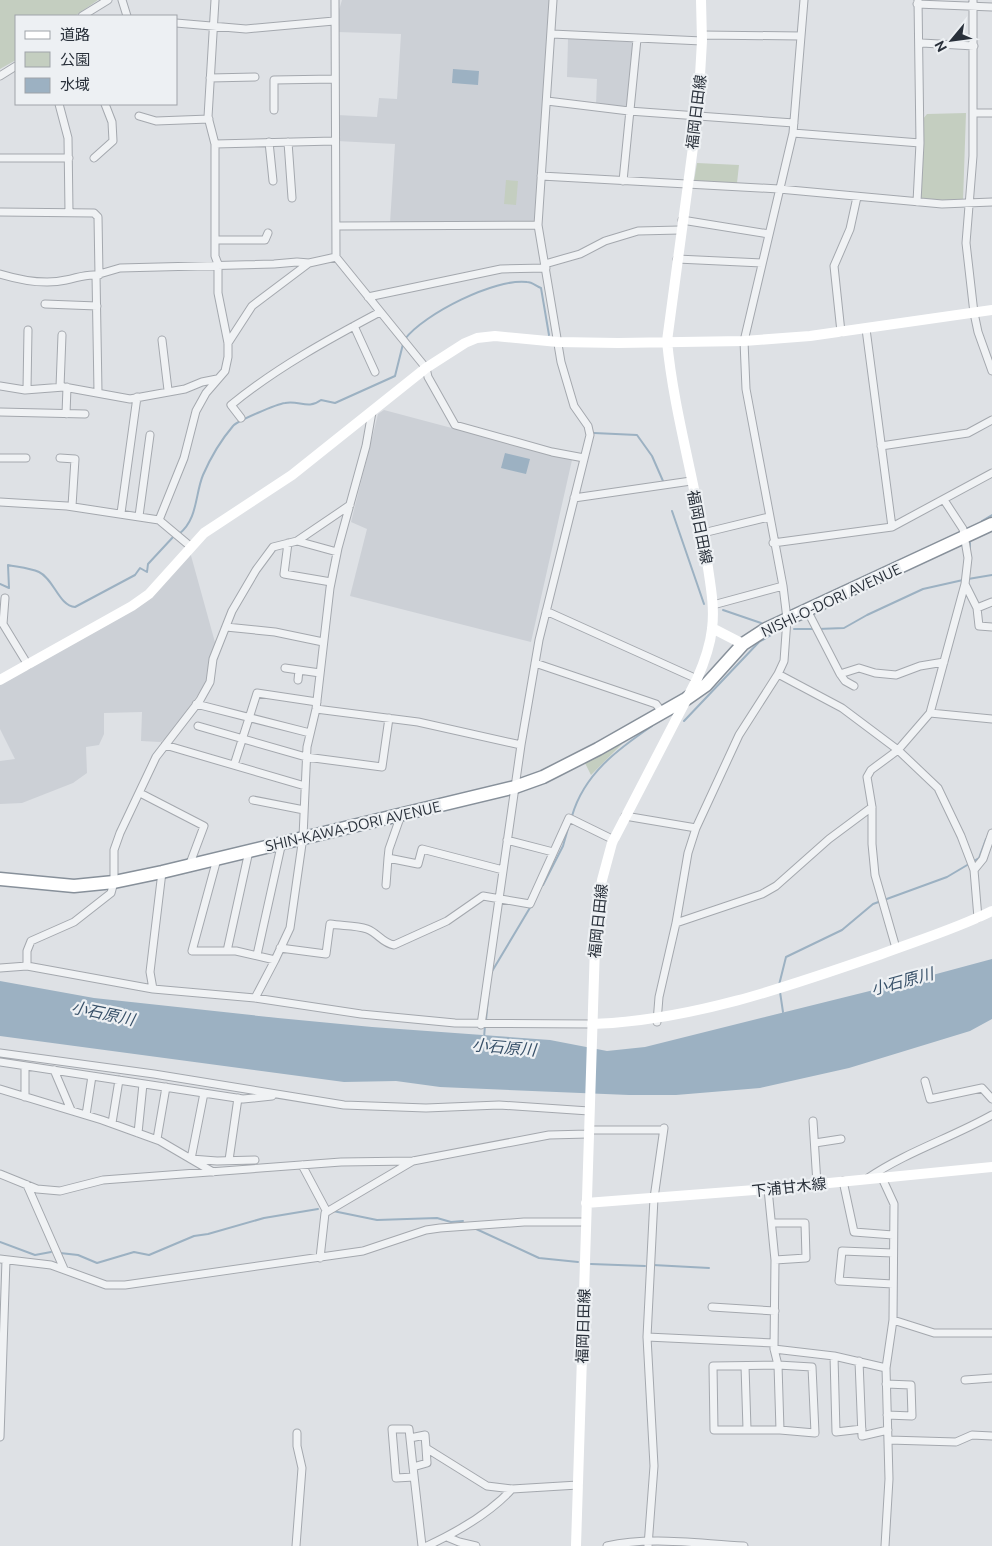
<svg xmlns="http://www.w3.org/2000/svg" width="992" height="1546" font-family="Ubuntu,'Noto Sans JP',sans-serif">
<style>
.built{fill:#ccd0d6}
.green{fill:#c4cec0}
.water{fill:#9cb1c2}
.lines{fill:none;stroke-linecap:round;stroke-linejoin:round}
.stream{stroke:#9cb1c2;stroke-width:2}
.street-casing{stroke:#a4a8ae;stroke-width:9}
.highway-casing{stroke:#87909a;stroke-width:15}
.street{stroke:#f0f2f4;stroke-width:7}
.secondary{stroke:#fff;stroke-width:10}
.highway{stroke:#fff;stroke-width:12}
.labels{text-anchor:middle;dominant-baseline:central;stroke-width:4.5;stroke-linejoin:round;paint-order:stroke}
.street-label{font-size:15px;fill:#29303a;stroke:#edf0f3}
.water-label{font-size:16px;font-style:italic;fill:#385169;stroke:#edf0f3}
</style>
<rect width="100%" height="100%" fill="#dee1e5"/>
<path class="built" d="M342 0H551L535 223H390L395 144 337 141V115L377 117 379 98 397 99 401 34 337 32V17Z
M568 39 635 42 627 109 596 105 597 79 567 77Z
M384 410 572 460 531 642 350 596 367 529 351 522 378 414Z
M190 552 216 646 207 681 169 737 160 742 141 741 142 712 104 713V734L99 745 86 747 87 773 73 783 22 803 0 804V761L15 759 0 729V684L114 621Z"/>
<path class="green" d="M0 0H98L75 16H16V60L0 69Z
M966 113 963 201 923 199 921 197 923 119 927 114Z
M697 163 739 165 737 183 694 181Z
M506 180 518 181 516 205 504 204Z
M620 743 622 744 591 775 585 763Z"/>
<path class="water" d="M453 69 479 71 478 85 452 83Z
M505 453 530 459 526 474 501 468Z
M992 959V1019L970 1031 849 1068 760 1088 676 1095H629L440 1087 396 1081 344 1082 0 1036V981L94 998 278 1018 372 1027 550 1040 607 1051 645 1047 914 980Z"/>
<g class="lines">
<path class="stream" d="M405 339C424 314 495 278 527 282 532 282 536 286 541 288L549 335
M594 433 637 435 652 456 663 481
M672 511 704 604
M982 521 992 515
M179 534C198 519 195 494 203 475 210 459 221 440 233 426 237 421 277 404 285 403 299 400 308 410 321 400L335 403 395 376 403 344
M970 549V543
M968 579 992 575
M0 584 9 588 8 565C18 567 30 568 39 572 54 579 59 606 75 607L135 575 140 568 147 572 148 564 174 536
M723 610 761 623
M794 629H814
M818 629 844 628 867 615 923 589 963 580
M684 721 759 642 773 634
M572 816C584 774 618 749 652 726
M543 885 563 846 569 825
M491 973 531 906
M779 985 786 957 842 930 873 904 947 877 979 858 986 839
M780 992 783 1012
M486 1020 488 998
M484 1038 485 1025
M333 1211 377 1220 437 1218 451 1222 463 1221
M474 1228 539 1258 578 1262
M0 1242 35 1255 51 1252
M60 1253 78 1255 97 1263 134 1252 149 1255 194 1236 208 1234 264 1218 318 1209
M591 1264 645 1266
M653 1265 709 1268"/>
<g class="street-casing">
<path id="street" d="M122 0 127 16
M335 0 336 257 426 368 428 377 455 425 552 452 584 458
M973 0V156L966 243 974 313 978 332 992 371
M917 4 992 7
M82 16 108 0
M176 23 246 29 334 21
M552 34 702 41
M702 35 801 36
M919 45 922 43 974 46
M0 76 16 66
M210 78 255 77
M547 101 629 111 794 123
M59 104 68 138 69 212
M274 110V80L334 79
M973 113H992
M139 116 156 121 209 119
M793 133 920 143
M269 142 273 181
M288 142 292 198
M215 144 334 141
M0 158H69
M94 158 113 141 112 122 105 104
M541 176 779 189 942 204 992 202
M623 181 637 39
M917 202 920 143 918 0
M0 212 94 213 98 217 99 275
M682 220 769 234
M337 226 538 225
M215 240H265L268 233
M677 259 762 263
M545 264 580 254 605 241 638 231 680 230
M0 274C20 280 45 285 66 280 77 278 85 274 96 275
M368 297 501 269 546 268
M45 304 97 306
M354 326 375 372
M866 329 892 527
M841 332 834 266 850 229 857 197
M162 340 168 390
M228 343 252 306 309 263 336 257
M0 386 25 390 64 387 130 399 185 389 202 382 217 379
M60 387 62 335
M27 389 28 330
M98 392 96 275 120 268 274 264 297 262 309 263
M0 412 85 414
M66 414 67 387
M241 418 231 405C276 368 329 339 380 312
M881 446 968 433 992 420
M0 458H26
M60 458 75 459 72 506
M574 498 691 481
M0 502 67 506 159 520 190 546
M121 513 137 397
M139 516 150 435
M159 520 184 458 196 411 206 393 225 371 228 357V343L218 293V264L215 256V144L208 117 215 0
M703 533 769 517
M297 541 337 552
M288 543 284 574 331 582
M773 543 892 527 992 473
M965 584 977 608 979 626 992 627
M5 598 3 624 28 665
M713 605 783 586
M977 608 992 602
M807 610 840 674 845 681 854 686
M546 611 697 679
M226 627 275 632 323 642
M535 663 656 704 662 712
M285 668 320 673
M778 674 842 708 898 750 938 788 961 836 974 870 978 918
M840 674 859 668 875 673 896 675 920 666 944 662
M298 680 299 670
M196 704 310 733
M316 709 418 722 521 745
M930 713 992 719
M198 726 306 757 382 767 389 718
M165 745 305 786
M234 765 257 693 317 702
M140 793 204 826 189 866
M253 800 304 810
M401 815 389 849 388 858 418 864 422 849 503 870
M625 816 696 828
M507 840 553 852
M217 859 192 951H236L275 960 290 928 303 837 307 747 316 709 330 588 338 548 366 446 372 412
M974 870 983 859 992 833
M162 872 150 972 153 989 255 998 361 1014 455 1023 592 1024
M386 885 388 858
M676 923 762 894 776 886 829 839 872 807
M280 948 326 954 330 924C342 926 356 925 367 929 378 933 382 943 394 945L447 921 483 896 530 904 569 818 614 840
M896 948 875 875 872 844V807L867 777 871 770 898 750 930 713 965 584 968 558 963 529 944 500
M227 951 249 851
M257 955 282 842
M27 966 153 989
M0 968 27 966V951L31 941 74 922 111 893 114 882V850L120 833 156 757 200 700 210 682 213 659 232 611 256 570 273 547 297 541 350 505
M255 998 275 960
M657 1022 659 997 676 923 688 853 696 828 739 735 778 674 784 661 787 619 783 586 746 389 744 341 793 133 804 0
M481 1025 521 745 539 640 590 435 588 426 574 406 561 362 538 225 553 0
M0 1053 154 1074 344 1105 426 1108 499 1105 589 1111
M0 1062 243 1099 272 1096
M54 1070 71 1110
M925 1081 930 1099 982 1088 992 1099
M0 1089 102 1120 160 1141 213 1172
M204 1093 191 1159 217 1161 255 1160
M25 1097V1066
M86 1115 92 1076
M813 1121 817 1184
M112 1123 119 1080
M589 1130H663
M138 1133 143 1084
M157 1139 166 1087
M815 1143 841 1139
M229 1160 238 1098
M302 1165 327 1212
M0 1174 37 1189 60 1191 103 1180 341 1162 413 1161 549 1135 588 1134
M868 1178C906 1152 951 1138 992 1115
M882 1178 894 1204 893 1320 886 1368 889 1479 885 1546
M843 1181 854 1232 893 1235
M27 1185 64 1269
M768 1189 775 1260 774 1349 778 1365 780 1430
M772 1223H805L806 1258 775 1260
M893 1253 842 1251 839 1281 893 1284
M320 1258 325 1213 413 1161
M0 1259 51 1265 106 1285H125L363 1251 426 1230 440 1228 524 1222H586
M712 1307 775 1311
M893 1320 934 1333H992
M647 1337 774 1343
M774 1349 834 1356 886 1368
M834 1356 836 1432 862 1429
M859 1361 862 1436 888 1430
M778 1365 812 1367 815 1433 780 1430H714L713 1366Z
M745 1366 747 1429
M965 1380 992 1378
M886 1384 911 1385 912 1416 887 1415
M0 1437 6 1260
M410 1438 425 1435 426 1448
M889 1440 956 1442 972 1435 992 1436
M413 1467 409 1429H392L396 1478 414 1477
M447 1537 459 1542 476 1546
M296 1546 302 1468 297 1446V1433
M422 1546 413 1467 427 1463 426 1448 487 1486 512 1489 578 1485
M427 1546C457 1532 490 1513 512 1489
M607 1546C651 1536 699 1544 744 1546
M648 1546 654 1466 647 1337 654 1198 664 1128"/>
</g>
<g class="highway-casing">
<path id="highway" d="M0 879 74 886 114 882 162 872 515 787 543 777 598 749 686 699 706 685 743 644 766 629 992 524"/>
</g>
<use href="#street" class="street"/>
<path class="secondary" d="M712 628 743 644
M0 680 132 606 149 594 204 533 292 475 426 368 465 343 477 338 495 336 558 342 618 343 744 341 810 336 992 310
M592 1024C690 1021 787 987 879 955 916 941 956 929 992 911
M586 1203 768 1189 992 1167
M576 1546 596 914 602 880 612 843 697 679C704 663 710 647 712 629 715 606 710 583 707 561 697 487 674 415 667 341L698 110 702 41 701 0"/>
<use href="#highway" class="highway"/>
</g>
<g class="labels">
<g class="street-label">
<text transform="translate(696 112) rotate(-83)">福岡日田線</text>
<text transform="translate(700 527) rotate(79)">福岡日田線</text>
<text transform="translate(831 600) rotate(-25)">NISHI-O-DORI AVENUE</text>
<text transform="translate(353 826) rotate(-13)">SHIN-KAWA-DORI AVENUE</text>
<text transform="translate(598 921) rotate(-84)">福岡日田線</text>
<text transform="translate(789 1187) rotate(-6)">下浦甘木線</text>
<text transform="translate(583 1326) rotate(-88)">福岡日田線</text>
</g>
<g class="water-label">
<text transform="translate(902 981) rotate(-15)">小石原川</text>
<text transform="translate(103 1013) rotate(12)">小石原川</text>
<text transform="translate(504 1047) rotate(5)">小石原川</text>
</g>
</g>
<rect x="15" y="15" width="162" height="90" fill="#edf0f3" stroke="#9fa3a9"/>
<rect x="25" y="31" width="25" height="8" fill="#ffffff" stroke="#9fa3a9"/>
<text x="60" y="40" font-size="15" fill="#29303a">道路</text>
<rect x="25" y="52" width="25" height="15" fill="#c4cec0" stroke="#9fa3a9"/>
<text x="60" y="65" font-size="15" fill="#29303a">公園</text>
<rect x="25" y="78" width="25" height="15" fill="#9cb1c2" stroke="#9fa3a9"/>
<text x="60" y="90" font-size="15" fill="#29303a">水域</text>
<g transform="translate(952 40) rotate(241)" stroke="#edf0f3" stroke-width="4" paint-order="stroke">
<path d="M0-4L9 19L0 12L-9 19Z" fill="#29303a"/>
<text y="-8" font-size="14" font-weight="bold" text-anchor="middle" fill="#29303a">N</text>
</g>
</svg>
